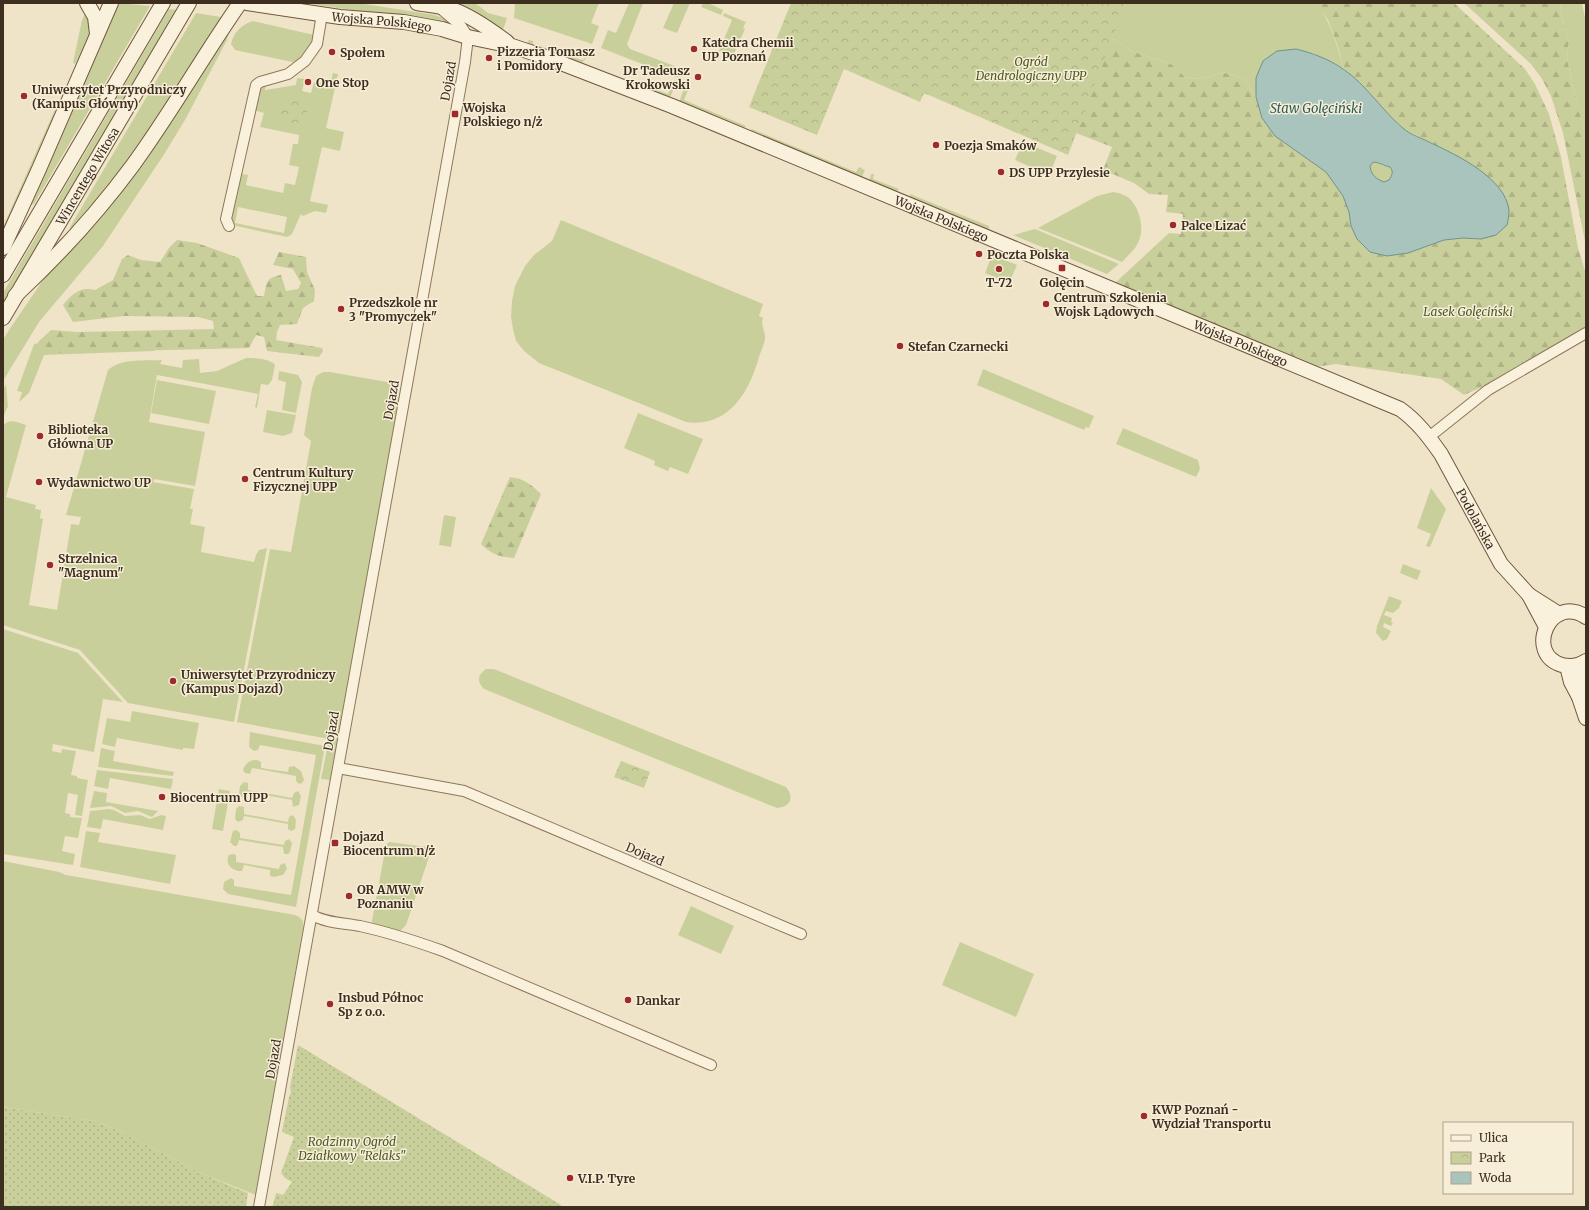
<svg xmlns="http://www.w3.org/2000/svg" width="1589" height="1210" font-family="Merriweather,serif">
<style>
.grass{fill:#c9cf9b;fill-rule:evenodd}
.forest{fill:url(#forest-firs)}
.park{fill:url(#park-crowns)}
.garden{fill:url(#garden-dots)}
.water{fill:#a9c4bc;stroke:#6f938a;fill-rule:evenodd}
.lines{fill:none;stroke-linecap:round;stroke-linejoin:round}
.street-casing{stroke:#8d765c;stroke-width:12}
.secondary-casing{stroke:#6f573f;stroke-width:16}
.street{stroke:#faf1dc;stroke-width:10}
.secondary{stroke:#faf1dc;stroke-width:14}
.poi-dot{fill:#9e2a2b;stroke:#f7eed8;stroke-width:1.5}
.labels{text-anchor:middle;dominant-baseline:central;stroke-width:3;stroke-linejoin:round;paint-order:stroke}
.street-label{font-size:12px;fill:#3d2e20;stroke:#f7eed8}
.poi-label{font-size:12px;font-weight:bold;fill:#3d2e20;stroke:#f7eed8;text-anchor:start}
.park-label{font-size:12px;font-style:italic;fill:#4d5a26;stroke:#f7eed8}
.water-label{font-size:13px;font-style:italic;fill:#2f5d5a;stroke:#f7eed8}
</style>
<defs>
<pattern id="forest-firs" width="22" height="20" patternUnits="userSpaceOnUse"><rect width="22" height="20" fill="#c9cf9b"/><path d="M5 1l3.5 6h-7zM16 11l3.5 6h-7z" fill="#aeb285"/></pattern>
<pattern id="park-crowns" width="20" height="18" patternUnits="userSpaceOnUse"><rect width="20" height="18" fill="#c9cf9b"/><path d="M2 6a3 3 0 1 1 6 0M12 15a3 3 0 1 1 6 0" fill="none" stroke="#aeb285"/></pattern>
<pattern id="garden-dots" width="8" height="8" patternUnits="userSpaceOnUse"><rect width="8" height="8" fill="#c9cf9b"/><path d="M2 2h.1M6 6h.1" fill="none" stroke="#aeb285" stroke-width="1.8" stroke-linecap="round"/></pattern>
</defs>
<rect width="100%" height="100%" fill="#f0e4c8"/>
<path class="grass" d="M118 3 150 6 34 204 31 205Z
M304 3H358L435 15 445 19 448 23 435 22Z
M448 3H475L488 13 507 18 504 27 502 31Z
M515 3H599L591 23 599 26 592 44 514 18Z
M629 3H643L627 44 630 49 677 67 675 72 680 74 678 78 601 48 608 30 616 33Z
M674 3H690L677 33 663 28Z
M703 3H708L723 10 721 15 701 7Z
M1126 3H1316C1331 21 1337 46 1344 69L1312 53 1256 78V97L1244 79 1223 72 1201 79 1185 77 1171 64 1131 51 1112 38Z
M1560 3H1582L1586 23V137L1573 87 1567 58 1569 41 1562 18Z
M169 9 177 10 157 42 3 305V293Z
M87 10 93 30 84 49 75 64 73 63 82 20Z
M196 13 221 17 205 45 123 169 70 229V227Z
M724 13 746 22 743 28 745 29 733 56 719 51 732 20 723 16Z
M253 21 314 35C313 47 305 54 297 63L235 50 231 44C233 33 242 24 253 21Z
M229 31 227 40 185 120 163 156 103 246 39 322 3 381V340L9 330 41 283Z
M529 40 533 41V44L579 59 583 60 585 57 586 58 582 63H578L526 44Z
M333 73 338 74 326 128 344 132 340 151 322 147 310 201 328 205 326 213 315 211 303 216 301 214 292 234 287 237 236 226 232 220V217L242 174 248 175 246 185 283 193 285 183 295 185 299 167 289 165 293 144H298L299 135 260 127 264 113 254 110 259 89 266 84 265 90 296 85 297 78 305 79 302 91 311 93 314 82 330 85ZM238 207 287 217 284 233 235 223Z
M624 78 668 94 675 80H677L670 98H668L623 80Z
M686 83 689 85V88L684 100 746 126 743 129 679 102Z
M56 107 51 128 3 239V227Z
M752 129 856 172 859 167 865 170 862 177 748 132Z
M1023 142 1057 156 1049 175 1015 160Z
M1373 162C1379 162 1383 167 1390 167 1394 172 1392 175 1389 180L1384 182C1376 179 1371 175 1370 166Z
M871 174H874L873 179 899 189 896 192 891 191 869 182Z
M1113 192C1119 193 1126 195 1130 199 1140 209 1145 230 1138 243 1135 250 1127 256 1122 262L1038 228 1097 196Z
M910 194 989 226V229L986 230 910 199Z
M561 220 763 304 759 316 763 318C760 325 766 332 765 339 764 345 761 351 759 357 749 393 728 428 686 422L539 363 524 351 516 341 513 329 511 317 512 301 515 286 525 266 534 255 552 241Z
M1035 229 1119 264 1107 274 1013 235Z
M992 255 1017 265 1009 283 985 273Z
M83 337 156 346 154 351 44 355 29 393 19 402 22 392 17 391 34 344Z
M246 358C254 358 270 358 275 365L272 380 268 385 261 384 257 408 255 407 258 394 157 375 149 422 205 432 195 486 154 479 153 482 194 489 190 509H193L190 524 205 527 201 552 254 562 256 555 259 550 267 548 234 722 128 703 80 650 3 625V426C9 418 17 422 26 425L6 497 36 505 35 509 41 510 40 518 43 519 29 605 57 610 71 524 79 525 81 517 66 515 108 370C121 358 145 361 162 360L160 364 182 368 183 360 199 359 200 373 217 371Z
M983 369 1094 416 1089 428 1086 427 1084 430 977 385Z
M279 371 298 375 302 382 296 413 282 410 286 382 278 380Z
M323 372H330L387 382 395 387 399 399 330 780 321 779 329 739 237 722 270 549 291 552 311 441 304 435 312 388 316 376Z
M157 380 216 391 209 424 151 413Z
M6 384 8 407 7 408 3 418V390Z
M267 410 296 415 292 433 283 436 263 432Z
M638 413 703 439 688 474 670 467 668 471 654 465 655 461 624 448Z
M1123 428 1198 460 1200 469 1196 477 1116 444Z
M1431 488 1446 509 1430 547 1426 546 1431 534 1417 528Z
M444 515 456 517 451 547 439 545Z
M1403 564 1421 571 1417 580 1400 573Z
M1389 596 1402 601 1399 608 1393 613 1386 611 1384 615 1392 618 1391 622 1393 623 1391 626 1384 623 1383 627 1391 631 1387 639 1383 641 1376 633 1377 626Z
M3 629 78 653 123 702 103 699 94 752 53 744 52 751 61 753 62 749 76 751 71 775 77 776V778L88 780 82 816 75 815 78 795 68 793 65 813 70 814V817L82 818 78 838 65 836 62 851 75 854 73 865 3 854Z
M486 669H494L786 787C795 798 790 807 777 808L484 689C477 682 477 675 486 669Z
M132 711 199 723 194 749 183 748V750L117 738 115 747 102 744 107 718 130 722Z
M250 732 325 746 296 907 228 894 223 889 224 882 231 878 234 880V886L291 895 316 755 260 745 258 750 254 751 249 747Z
M101 748 115 751 113 761 174 772 173 776 98 767Z
M257 760 261 762V768L288 772 289 767 294 766 301 771 304 780 302 783 299 784 296 781V776L252 768 250 774 245 773 243 770C245 763 250 760 257 760Z
M97 770 173 779 171 789 110 778 108 789 94 786Z
M244 782 248 783V790L292 798 294 793 298 791 301 796 299 805 293 807 292 800 248 792 246 798H243L239 793 240 786Z
M219 789 230 791 223 831 212 829Z
M94 791 107 793 106 802 158 811 152 817 138 811 125 813 111 806 90 808Z
M239 806 244 807V814L288 822 289 817 293 815 296 820 295 829 291 831 288 829V824L244 816 243 820 238 822 235 819 236 809Z
M109 809 114 810 125 816 140 815 150 819 161 815 166 816 163 830 103 819 101 829 87 827 90 811Z
M237 830 240 833V838L284 845 285 841 289 839 292 843 290 852 288 854H284L283 847 239 840 237 846H234L230 842 233 831Z
M86 831 100 833 98 842 176 855 170 884 80 867Z
M389 842 427 847 429 849 430 854 406 925 400 931 373 925 372 921 386 845Z
M233 854 236 855V862L279 869 280 865 285 863 287 869 283 875 274 877 270 876V870L244 865 242 871C233 872 224 864 229 855Z
M3 861 59 872 66 875 295 915C305 919 304 925 302 934L256 1195 200 1173 118 1130 94 1121 3 1107Z
M691 906 734 926 721 954 678 935Z
M960 942 1034 974 1016 1017 942 985Z"/>
<path class="forest" d="M1316 3H1454L1525 69 1535 84 1549 114 1561 157 1578 248 1586 274V327L1583 330 1484 386 1464 395 1441 379 1336 364 1315 367 1114 284 1169 233 1181 234 1183 214 1166 212 1168 195 1149 194 1134 183 1103 170 1112 147 1076 133 1112 38 1131 51 1171 64 1185 77 1201 79 1223 72 1244 79 1256 97 1262 118 1275 136 1326 172 1343 196 1349 212 1351 226 1408 253 1444 240 1463 238 1481 239 1432 143 1405 130 1385 111 1370 93 1344 69 1338 47 1328 20Z
M1464 3H1560L1562 18 1569 41 1567 58 1573 87 1586 137V246L1563 133 1551 96 1542 79 1531 64Z
M177 240 197 243 239 258 257 296H264C267 281 266 278 281 275L286 291 298 289 301 283 293 269 273 265 279 252 306 257 307 272 315 290 314 301 303 308 297 324 280 325 277 332 276 340 322 348 323 351 319 357 267 351 264 337 256 335 249 348 47 353 35 349 39 341 51 330 78 332 214 329 213 321 198 317 124 316 73 322 63 305C72 294 80 286 95 290L113 280 122 259 128 255 141 260 160 262 169 248Z
M510 477C523 478 532 485 541 494L514 558C498 557 492 554 481 544Z"/>
<path class="park" d="M791 3H1126L1068 155 924 93 920 102 844 69 817 135 749 107Z
M285 95 310 100 304 126 279 121Z
M621 761 650 772 644 788 614 777Z"/>
<path class="garden" d="M298 1045 561 1205 560 1207H268L273 1205 276 1193 283 1195 292 1182 285 1178 281 1173 294 1137 282 1132 289 1097 291 1092 290 1087Z
M3 1107 94 1121 118 1130 200 1173 248 1193 246 1207H3Z"/>
<path class="water" d="M1296 49C1312 53 1329 59 1343 69 1367 85 1382 111 1404 129 1411 135 1422 138 1431 143 1457 155 1505 178 1509 210 1509 215 1508 221 1507 225L1496 235 1481 239 1463 238 1444 240 1408 253 1387 256 1370 252 1357 239 1351 226 1349 212 1343 196 1326 172 1275 136 1262 118 1256 97V78L1263 61 1277 51ZM1373 162C1379 162 1384 166 1390 167 1394 172 1392 175 1389 180L1384 182C1376 179 1371 175 1370 166Z"/>
<g class="lines">
<g class="street-casing">
<path id="street" d="M229 226 226 219 256 85 260 82 288 74 305 61 317 44 322 14
M1429 437 1488 390 1586 333
M338 768 464 791 801 934
M312 915C326 923 344 923 360 926 388 932 415 941 443 951L711 1065
M259 1207 465 62 468 37 461 26 441 9"/>
</g>
<g class="secondary-casing">
<g id="secondary">
<path d="M87 3 95 17 97 34"/>
<path id="s1" d="M247 3 340 17 404 22 442 29 468 37 512 46 548 58 672 106 1400 409C1417 421 1429 437 1441 454L1501 564 1529 595 1559 614"/>
<path d="M417 3C429 5 442 6 454 10 473 17 491 30 507 42"/>
<path d="M3 248 39 169 111 3"/>
<path d="M3 275 163 3"/>
<path d="M15 296C57 257 99 211 133 165 171 113 203 56 240 3"/>
<path id="s2" d="M3 318 189 3"/>
<path d="M1529 595 1546 627"/>
<path d="M1586 617C1550 593 1524 654 1562 665 1571 667 1579 666 1586 661"/>
<path d="M1567 666 1571 682 1579 697 1586 718"/>
<path d="M1579 697 1583 663"/>
</g>
</g>
<use href="#street" class="street"/>
<use href="#secondary" class="secondary"/>
</g>
<g class="poi-dot">
<circle cx="694" cy="49" r="4"/>
<circle cx="332" cy="52" r="4"/>
<circle cx="489" cy="58" r="4"/>
<circle cx="698" cy="77" r="4"/>
<circle cx="308" cy="82" r="4"/>
<circle cx="24" cy="96" r="4"/>
<rect x="451" y="110" width="8" height="8" rx="2"/>
<circle cx="936" cy="145" r="4"/>
<circle cx="1001" cy="172" r="4"/>
<circle cx="1173" cy="225" r="4"/>
<circle cx="979" cy="254" r="4"/>
<rect x="1058" y="264" width="8" height="8" rx="2"/>
<circle cx="999" cy="269" r="4"/>
<circle cx="1046" cy="304" r="4"/>
<circle cx="341" cy="309" r="4"/>
<circle cx="900" cy="346" r="4"/>
<circle cx="40" cy="436" r="4"/>
<circle cx="245" cy="479" r="4"/>
<circle cx="39" cy="482" r="4"/>
<circle cx="50" cy="565" r="4"/>
<circle cx="173" cy="681" r="4"/>
<circle cx="162" cy="797" r="4"/>
<rect x="331" y="839" width="8" height="8" rx="2"/>
<circle cx="349" cy="896" r="4"/>
<circle cx="628" cy="1000" r="4"/>
<circle cx="330" cy="1004" r="4"/>
<circle cx="1144" cy="1116" r="4"/>
<circle cx="570" cy="1178" r="4"/>
</g>
<g class="labels">
<g class="street-label">
<text stroke="none"><textPath href="#s1" startOffset="136">Wojska Polskiego</textPath></text>
<text transform="translate(448 81) rotate(-80)">Dojazd</text>
<text stroke="none"><textPath href="#s2" startOffset="165">Wincentego Witosa</textPath></text>
<text stroke="none"><textPath href="#s1" startOffset="732">Wojska Polskiego</textPath></text>
<text stroke="none"><textPath href="#s1" startOffset="1056">Wojska Polskiego</textPath></text>
<text transform="translate(391 400) rotate(-80)">Dojazd</text>
<text stroke="none"><textPath href="#s1" startOffset="1363">Podolańska</textPath></text>
<text transform="translate(331 731) rotate(-80)">Dojazd</text>
<text transform="translate(645 854) rotate(23)">Dojazd</text>
<text transform="translate(273 1059) rotate(-80)">Dojazd</text>
</g>
<g class="poi-label">
<text x="702" y="42">Katedra Chemii<tspan x="702" dy="14">UP Poznań</tspan></text>
<text x="497" y="51">Pizzeria Tomasz<tspan x="497" dy="14">i Pomidory</tspan></text>
<text x="340" y="52">Społem</text>
<text x="690" y="70" text-anchor="end">Dr Tadeusz<tspan x="690" dy="14">Krokowski</tspan></text>
<text x="316" y="82">One Stop</text>
<text x="32" y="89">Uniwersytet Przyrodniczy<tspan x="32" dy="14">(Kampus Główny)</tspan></text>
<text x="463" y="107">Wojska<tspan x="463" dy="14">Polskiego n/ż</tspan></text>
<text x="944" y="145">Poezja Smaków</text>
<text x="1009" y="172">DS UPP Przylesie</text>
<text x="1181" y="225">Palce Lizać</text>
<text x="987" y="254">Poczta Polska</text>
<text x="999" y="282" text-anchor="middle">T-72</text>
<text x="1062" y="282" text-anchor="middle">Golęcin</text>
<text x="1054" y="297">Centrum Szkolenia<tspan x="1054" dy="14">Wojsk Lądowych</tspan></text>
<text x="349" y="302">Przedszkole nr<tspan x="349" dy="14">3 "Promyczek"</tspan></text>
<text x="908" y="346">Stefan Czarnecki</text>
<text x="48" y="429">Biblioteka<tspan x="48" dy="14">Główna UP</tspan></text>
<text x="253" y="472">Centrum Kultury<tspan x="253" dy="14">Fizycznej UPP</tspan></text>
<text x="47" y="482">Wydawnictwo UP</text>
<text x="58" y="558">Strzelnica<tspan x="58" dy="14">"Magnum"</tspan></text>
<text x="181" y="674">Uniwersytet Przyrodniczy<tspan x="181" dy="14">(Kampus Dojazd)</tspan></text>
<text x="170" y="797">Biocentrum UPP</text>
<text x="343" y="836">Dojazd<tspan x="343" dy="14">Biocentrum n/ż</tspan></text>
<text x="357" y="889">OR AMW w<tspan x="357" dy="14">Poznaniu</tspan></text>
<text x="338" y="997">Insbud Północ<tspan x="338" dy="14">Sp z o.o.</tspan></text>
<text x="636" y="1000">Dankar</text>
<text x="1152" y="1109">KWP Poznań -<tspan x="1152" dy="14">Wydział Transportu</tspan></text>
<text x="578" y="1178">V.I.P. Tyre</text>
</g>
<g class="park-label">
<text x="1031" y="61">Ogród<tspan x="1031" dy="14">Dendrologiczny UPP</tspan></text>
<text x="1468" y="311">Lasek Golęciński</text>
<text x="352" y="1141">Rodzinny Ogród<tspan x="352" dy="14">Działkowy "Relaks"</tspan></text>
</g>
<g class="water-label">
<text x="1316" y="108">Staw Golęciński</text>
</g>
</g>
<rect width="1589" height="1210" fill="none" stroke="#3d2e20" stroke-width="8"/>
<rect x="1443" y="1122" width="130" height="72" fill="#f7eed8" stroke="#ada18e"/>
<rect x="1451" y="1135" width="20" height="6" fill="#faf1dc" stroke="#ada18e"/>
<text x="1479" y="1142" font-size="12" fill="#3d2e20">Ulica</text>
<rect x="1451" y="1152" width="20" height="12" fill="url(#park-crowns)" stroke="#ada18e"/>
<text x="1479" y="1162" font-size="12" fill="#3d2e20">Park</text>
<rect x="1451" y="1172" width="20" height="12" fill="#a9c4bc" stroke="#ada18e"/>
<text x="1479" y="1182" font-size="12" fill="#3d2e20">Woda</text>
</svg>
